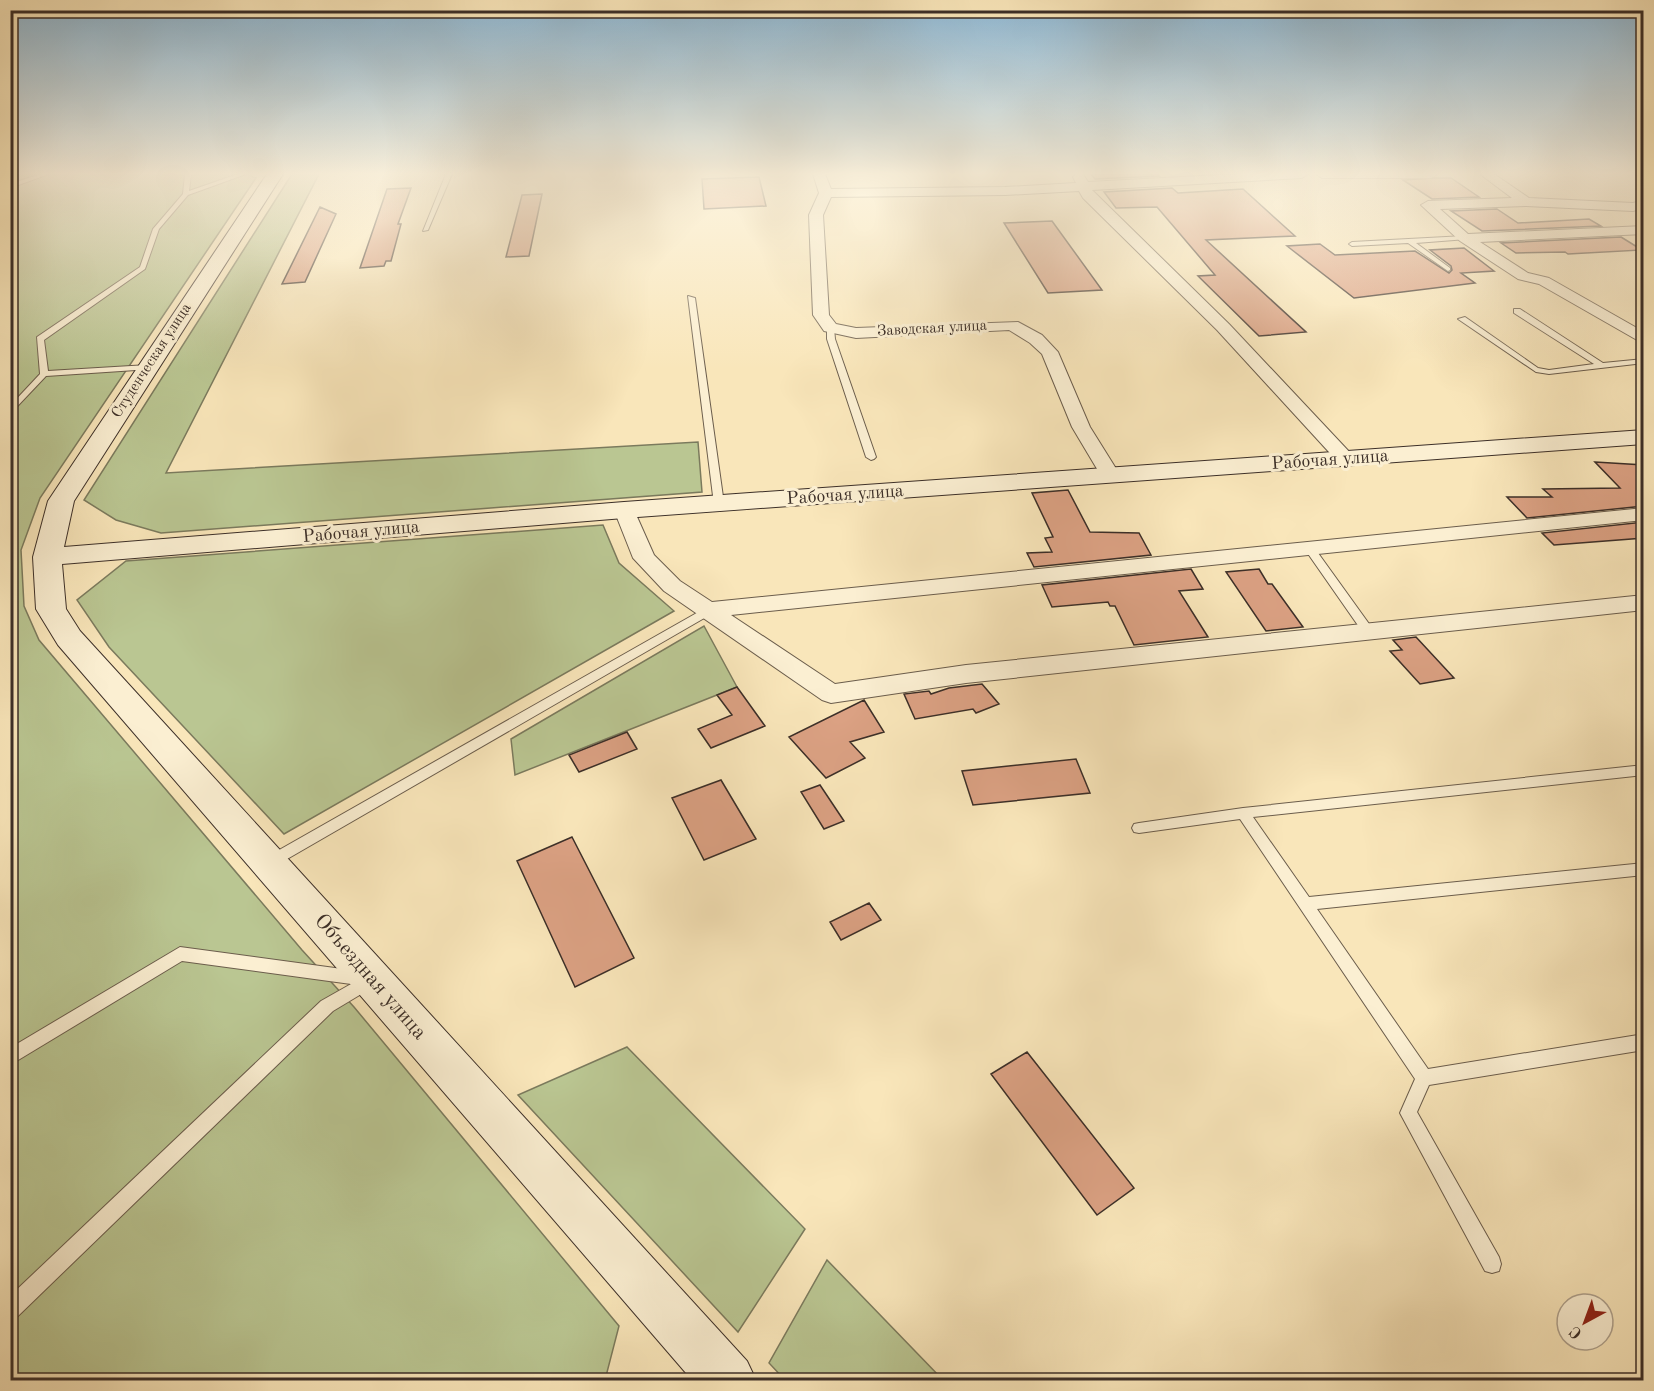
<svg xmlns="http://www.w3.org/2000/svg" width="1654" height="1391" font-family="'Old Standard TT',serif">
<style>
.green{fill:#bac692;stroke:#7b7a5d;stroke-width:1.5}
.building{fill:#dba183;stroke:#3c2f28;stroke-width:1.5}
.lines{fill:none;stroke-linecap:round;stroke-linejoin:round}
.lane-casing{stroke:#6b5d4c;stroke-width:2}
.street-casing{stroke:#6b5d4c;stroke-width:2}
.secondary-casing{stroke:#3c2f28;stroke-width:2}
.lane{fill:#fbefd2;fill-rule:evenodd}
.street{fill:#fbefd2;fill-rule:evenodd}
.secondary{fill:#fbefd2;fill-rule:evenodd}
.labels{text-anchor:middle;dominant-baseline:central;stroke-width:6;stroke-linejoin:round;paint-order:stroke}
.far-street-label{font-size:15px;fill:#3c2f28;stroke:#fbefd2}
.street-label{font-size:18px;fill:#3c2f28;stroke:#fbefd2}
.near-street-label{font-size:21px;fill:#3c2f28;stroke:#fbefd2}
</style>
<rect width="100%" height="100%" fill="#f9e6ba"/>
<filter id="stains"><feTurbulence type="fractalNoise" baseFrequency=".00333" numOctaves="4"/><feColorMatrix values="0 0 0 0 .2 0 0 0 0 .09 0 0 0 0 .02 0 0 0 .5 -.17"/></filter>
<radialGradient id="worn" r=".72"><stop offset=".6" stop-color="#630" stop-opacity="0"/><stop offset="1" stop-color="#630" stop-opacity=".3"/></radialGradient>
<path class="green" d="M10 174H245L256 178 40 498 21 550 24 606 39 640 302 950 354 1007 619 1326 605 1380H11Z
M292 174H319L166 473 698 442 702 492 161 533 116 520 84 500Z
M603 525 619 563 674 611 284 834 109 647 77 600 126 561Z
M704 626 737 687 515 775 511 739Z
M627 1047 805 1229 738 1332 518 1095Z
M827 1260 943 1380H785L769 1363Z"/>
<path class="building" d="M1091 174H1156L1159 176 1095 179Z
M759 177 766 206 704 209 702 179Z
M1434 178H1451L1479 197 1432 199 1403 180Z
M411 188 398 224H401L391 261H386L384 266 360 268 387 189Z
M1172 188 1178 193 1243 189 1295 236 1206 240 1306 332 1259 336 1198 276 1215 275 1157 207 1116 208 1104 192Z
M542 194 529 256 506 257 522 195Z
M320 207 336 214 305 282 282 284Z
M1497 209 1518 223 1589 219 1601 226 1482 231 1451 211Z
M1052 221 1102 290 1048 293 1004 223Z
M1621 237 1642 250 1568 254 1565 252 1516 253 1501 243Z
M1320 244 1335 255 1415 251 1449 273 1452 270 1451 266 1430 250 1464 248 1494 271 1461 273 1475 283 1354 298 1287 246Z
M1595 462 1644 465V506L1527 518 1507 497H1552L1543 489 1620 488Z
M1068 490 1090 532 1139 533 1151 555 1034 567 1027 553 1052 552 1045 538 1053 537 1032 493Z
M1644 522V538L1554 545 1542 533Z
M1191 569 1203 589 1179 591 1208 637 1134 645 1115 606H1110L1108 602 1052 607 1042 585Z
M1259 569 1268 584H1272L1303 627 1266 631 1226 572Z
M1416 637 1454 678 1420 684 1390 651 1402 650 1393 640Z
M982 684 999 704 976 713 973 709 915 719 904 694 929 691 931 694 949 688Z
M737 687 765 726 711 748 698 729 732 715 717 695Z
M864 700 884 732 850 742 865 758 826 778 789 737Z
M627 732 637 749 579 772 569 755Z
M1076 759 1090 793 973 805 962 771Z
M721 780 756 839 704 860 672 798Z
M820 785 844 821 824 829 801 792Z
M572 837 634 958 575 987 517 861Z
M869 903 881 920 841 940 830 922Z
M1027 1052 1134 1188 1097 1215 991 1074Z"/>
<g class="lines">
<g class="lane-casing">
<path id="lane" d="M41 174H49L10 188V184Z
M185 174H191L189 191 238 174H246L188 195 159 229 145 269 44 340 48 371 148 365 152 367 151 369 46 376 10 414V406L40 374 37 337 140 267 153 229 183 194Z
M446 174H452L428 230 423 231Z
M1465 236 1468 238 1467 239 1416 243 1450 268V270L1448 271 1408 243 1352 246 1349 244 1352 242Z
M688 296 695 298 724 504 719 507 714 504Z
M1514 309H1520L1603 363 1644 359V363L1549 374 1536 372 1458 319 1465 317 1538 368 1549 370 1594 364 1514 313Z
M827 326 834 328 835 339 876 457 874 459 871 460 866 457 827 339Z
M1309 545 1313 546 1372 628 1374 631 1372 634H1364L1304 548Z
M709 606 714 610 713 613 275 866 270 868 265 866 263 862 265 858Z
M1644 765V775L1253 817 1309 897 1644 863V875L1317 909 1428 1069 1644 1034V1050L1429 1085 1417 1112 1499 1257 1501 1264 1499 1271 1492 1273 1485 1271 1400 1113 1415 1079 1240 819 1139 833 1134 832 1132 828 1134 824 1139 823 1243 808Z
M180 947 357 971 362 973 364 977 368 975 373 977 376 982 373 987 333 1011 17 1317 10 1319V1296L321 1001 351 984 182 961 10 1065V1048Z"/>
</g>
<g class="street-casing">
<path id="street" d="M813 174H825L831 189 1005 187 1076 183 1073 177 1076 174H1083L1088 182 1238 174H1308L1302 178 1092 190 1229 324 1356 459 1346 465 1339 463 1217 330 1083 198 1079 191 1005 195 831 197 823 215 829 315 836 324 856 328 1018 322 1042 335 1058 352 1090 427 1120 475 1117 479H1103L1072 427 1042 354 1030 343 1009 330 856 338 824 331 813 315 809 215 819 193Z
M1316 174H1437L1431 178H1322Z
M1480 174H1494L1529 198 1633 203 1644 200V208L1633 211 1526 206 1440 209 1468 234 1644 226V234L1480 242 1528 273 1549 278 1644 332V344L1539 284 1518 279 1460 241 1421 205 1428 201 1512 198Z
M624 504 631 506 634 510 654 555 680 581 712 602 1644 508V520L731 615 835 684 966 665 1644 595V610L966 683 831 703 822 700 664 591 633 558 614 510 617 506Z"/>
</g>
<g class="secondary-casing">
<path id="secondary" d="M267 174H283L74 501 64 547 624 502 1644 430V444L624 518 62 564 66 609 80 631 747 1361 756 1380H692L58 645 36 609 33 557 48 501Z"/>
</g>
<use href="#lane" class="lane"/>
<use href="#street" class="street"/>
<use href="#secondary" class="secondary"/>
</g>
<linearGradient id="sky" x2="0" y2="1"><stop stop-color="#8cb8d6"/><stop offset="0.47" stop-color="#fcf4e0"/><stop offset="1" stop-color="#fcf4e0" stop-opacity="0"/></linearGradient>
<rect width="1654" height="369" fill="url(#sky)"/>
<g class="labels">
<g class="far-street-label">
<text transform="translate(932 329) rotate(-3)">Заводская улица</text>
<text transform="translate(152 361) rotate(-57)">Студенческая улица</text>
</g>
<g class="street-label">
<text transform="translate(1330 460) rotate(-4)">Рабочая улица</text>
<text transform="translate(845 495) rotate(-4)">Рабочая улица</text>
<text transform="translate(361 532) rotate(-5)">Рабочая улица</text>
</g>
<g class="near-street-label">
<text transform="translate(370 977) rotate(49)">Объездная улица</text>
</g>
</g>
<rect width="1654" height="1391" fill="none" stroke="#f9e6ba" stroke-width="36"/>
<rect x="12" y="12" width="1630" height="1367" fill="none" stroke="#3c2f28" stroke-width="3"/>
<rect x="18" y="18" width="1618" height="1355" fill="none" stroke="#3c2f28" stroke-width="1.5"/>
<g transform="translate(1585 1322) rotate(221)"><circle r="28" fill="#fbefd2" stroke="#afa28e" stroke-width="1.5"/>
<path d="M0-4.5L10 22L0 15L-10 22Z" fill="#8f2418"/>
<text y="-9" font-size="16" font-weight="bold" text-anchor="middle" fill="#3c2f28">С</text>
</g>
<rect width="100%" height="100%" filter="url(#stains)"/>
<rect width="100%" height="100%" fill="url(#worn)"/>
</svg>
